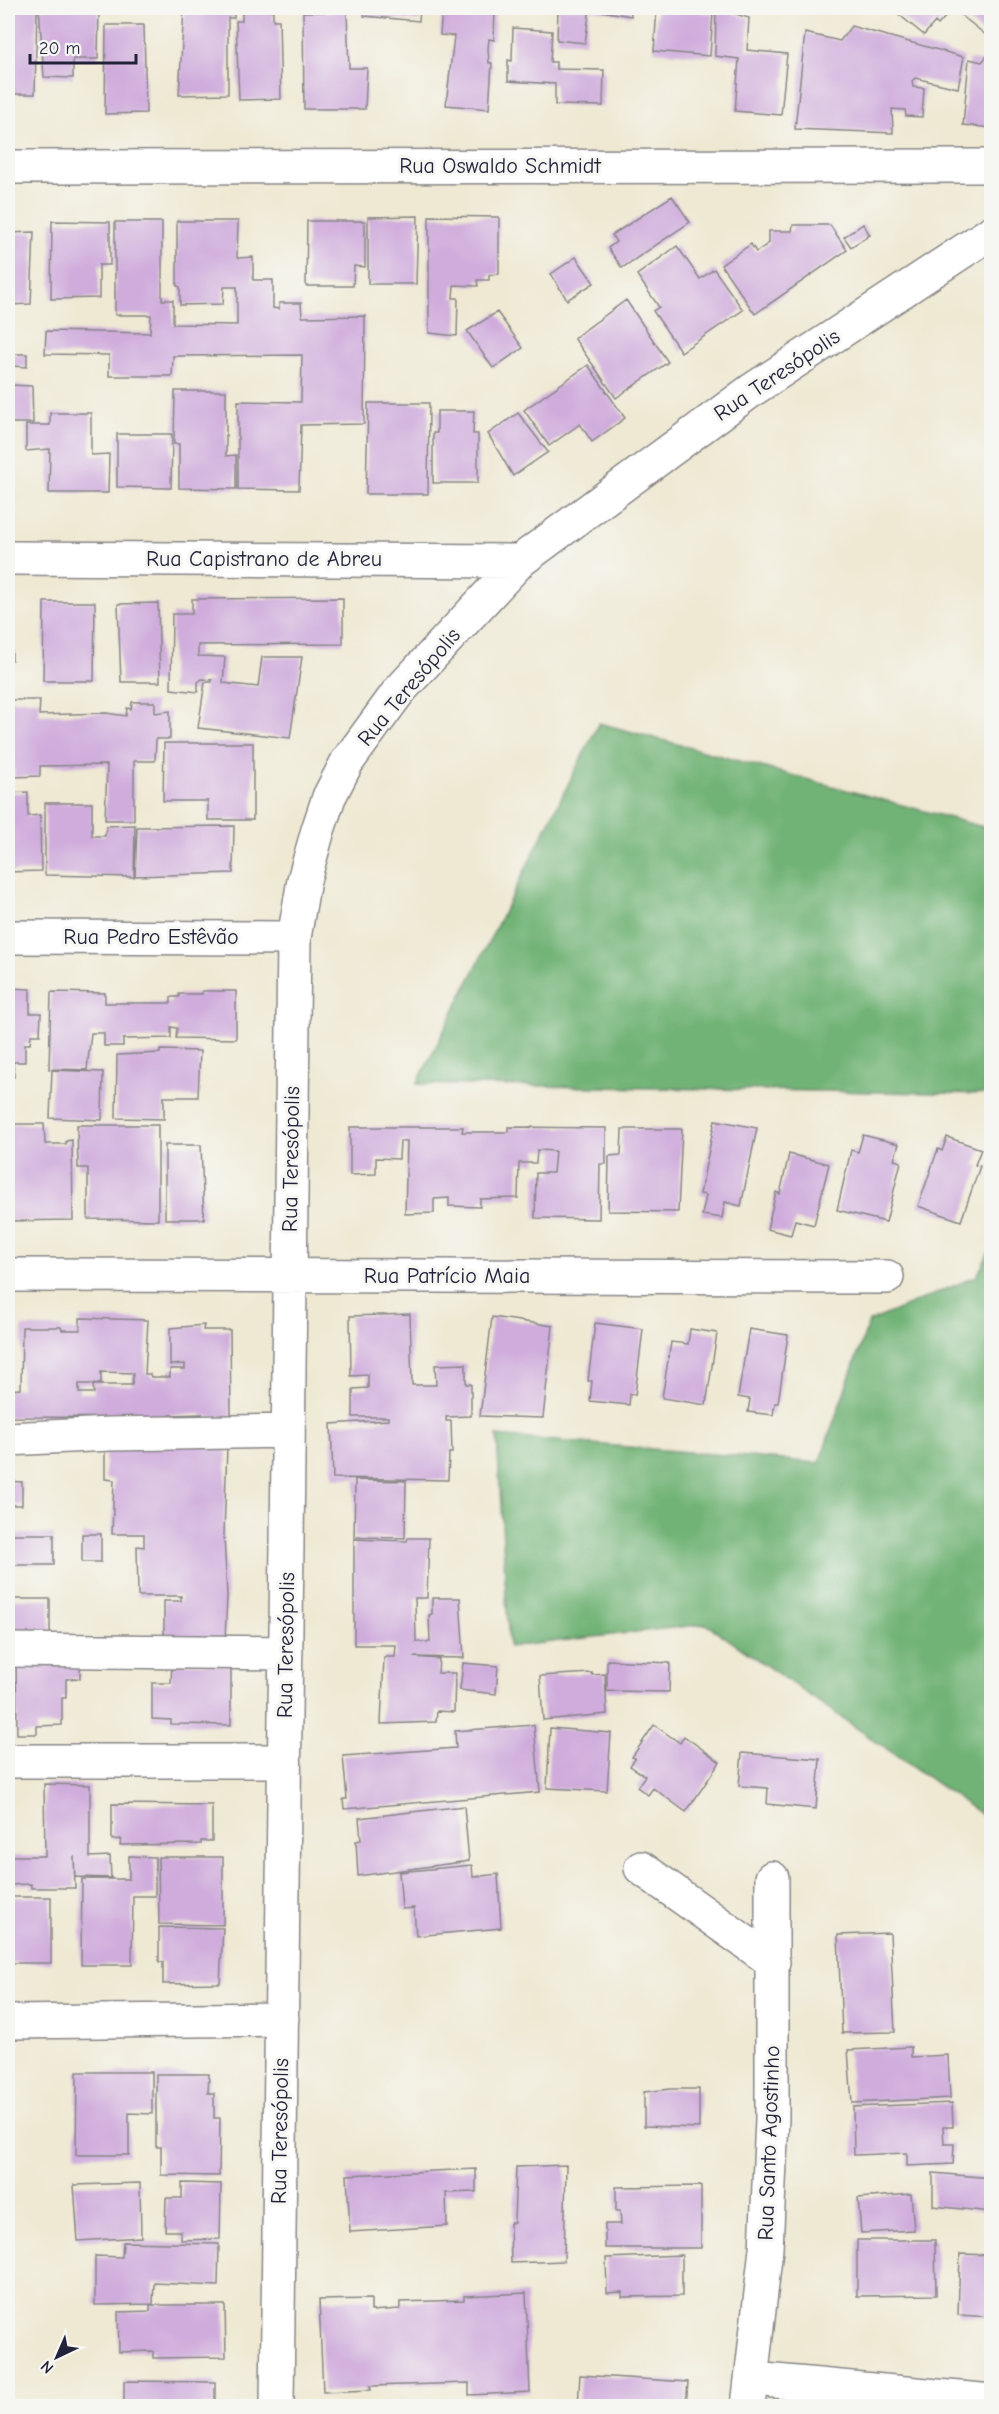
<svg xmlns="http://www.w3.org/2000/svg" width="999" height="2414" font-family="'Comic Neue',sans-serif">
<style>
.forest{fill:#71b376;stroke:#4a6a58;stroke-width:1.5}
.building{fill:#cfacdc;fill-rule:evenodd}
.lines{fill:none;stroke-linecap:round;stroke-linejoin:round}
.minor-casing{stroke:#888687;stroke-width:36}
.minor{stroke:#fff;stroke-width:33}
.labels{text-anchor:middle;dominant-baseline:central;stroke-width:6;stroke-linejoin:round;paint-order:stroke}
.street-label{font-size:22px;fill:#22223b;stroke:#f6f6f2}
</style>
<rect width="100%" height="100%" fill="#f6f6f2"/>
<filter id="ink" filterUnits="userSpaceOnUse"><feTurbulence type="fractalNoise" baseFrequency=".0167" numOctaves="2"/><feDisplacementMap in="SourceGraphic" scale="12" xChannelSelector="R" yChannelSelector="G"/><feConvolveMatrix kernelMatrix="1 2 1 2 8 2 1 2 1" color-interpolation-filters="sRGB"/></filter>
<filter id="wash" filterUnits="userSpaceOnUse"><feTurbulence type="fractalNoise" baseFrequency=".008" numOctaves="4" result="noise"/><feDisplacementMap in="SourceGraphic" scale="24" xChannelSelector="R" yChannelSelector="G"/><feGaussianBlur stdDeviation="1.35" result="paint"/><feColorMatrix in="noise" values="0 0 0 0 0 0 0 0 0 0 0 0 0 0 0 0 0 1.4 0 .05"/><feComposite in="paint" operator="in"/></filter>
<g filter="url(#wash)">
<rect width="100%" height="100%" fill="#efe9d3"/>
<path class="forest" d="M599 723 991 829V1094L417 1084Z
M991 1248V1821L706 1624 509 1647 497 1436 819 1463 869 1322 977 1276Z"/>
<g id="blocks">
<path class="building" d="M8 8H37L35 94H8Z
M39 8H99L98 59H73V78L44 77Z
M184 8H234V18H228V94L179 95Z
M364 8H420L419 21 364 16Z
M442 8H495L494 40 489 39 488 49 489 63H492L489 109 446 105 454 36 440 35Z
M558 8H590L585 43 557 40Z
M590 8H631V16L590 9Z
M657 8 713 13 710 56 654 51Z
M716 8 749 18 747 50 787 54 781 115 735 111 739 59 715 56Z
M891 8H947L942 13 946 16 938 25 935 22 924 35Z
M959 8H992V40L956 11Z
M273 10V20H279L281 99 239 100 236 21H242V11Z
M303 12H347L349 68H367L365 109H304Z
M106 25H144L146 113 105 114Z
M851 26 964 57 958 88 915 78 912 81 913 87 924 88 922 117 906 116 905 110 892 109 893 133 795 129 805 33 840 41Z
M513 28 552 31 550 62H556V69L604 70 603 106 555 105V84L508 81V60L512 61Z
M992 50V128L963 125 969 59 982 62Z
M672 196 690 222 622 268 608 248 616 242 612 235Z
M418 216 416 284H368V217Z
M429 216 499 217V274L489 275V280H477L478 286 454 285 453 298H458L457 336 429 333Z
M52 221 110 222V265H99V298L51 299Z
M177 221H238L237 258 253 257V280H273V308L279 309V303H301L302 317 365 316 364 424 301 425 299 490 238 489V401L301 402 302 355 173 356 172 376H109V355L45 354 46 331 150 333 151 315H115V222H162V300H173V324L237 325V287H224L223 304 180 305V287L177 286Z
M307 221H365V267L354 266 353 286H306Z
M863 224 870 235 851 247 844 237Z
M793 225H830L847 250 755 314 721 265 751 244 756 252 769 243V231H792Z
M34 232 31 304 8 305V233Z
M677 246 700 279 714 269 743 310 681 352 653 311 659 307 637 275Z
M576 257 594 283 567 300 551 274Z
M626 300 668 362 616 398 574 338Z
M497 312 523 348 493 368 467 331Z
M8 354H27V367L11 366V385L32 386 33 423H8Z
M588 365 625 418 592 442 580 424 549 446 524 410Z
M175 391H226V456L236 455V489L179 488V444H174Z
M368 403H429L428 494H366Z
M437 411H474L473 434H478V483H433V433H437Z
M50 413H91V455L109 454 108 493H49L50 449 26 451V425H50Z
M518 413 548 452 513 476 488 434Z
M117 434H172L171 488 117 487Z
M343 598V644L198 645V656L225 657 223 683 258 687 262 657H302L290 738 198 728 205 682H212V680L202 679 198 682V692L171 689 172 614H192V599Z
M44 602H95L94 681H43Z
M158 603 160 682H121L118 604Z
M8 609H11L12 660H8Z
M8 700H40L39 715 106 713 126 716 127 708 131 709 132 702H155V713L170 711V739H156L155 761H134V820H105L107 765 40 766V776L14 777 13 740H8Z
M164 743H253V820H208V801H163Z
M28 792V816L40 815 41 871 8 872V793Z
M45 803H92V836H105L106 826 135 825 134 877 45 875Z
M234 826 233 873 135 876 137 827Z
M8 988 30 989V1013H41L40 1035H31L30 1044H25V1062H13L14 1077H8Z
M202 991H236V1039L176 1038 177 1028 171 1027V1038L123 1039V1046H104V1033H91L87 1070 49 1069 51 992 105 993V1003H171V997H179V994H202Z
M160 1050 200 1051 198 1097H164V1119L116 1118 117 1055 160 1053Z
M52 1070 103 1072 102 1120 50 1118Z
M715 1120 757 1128 741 1206 725 1202 722 1218 702 1215 706 1195 700 1194Z
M8 1124H44L45 1144H66V1141L72 1140 73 1220 8 1221Z
M77 1125H158V1220L88 1219V1168H78Z
M350 1127H463L462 1132H508V1127L606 1128V1164H600L599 1219 535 1218 536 1173H553L555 1151 537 1150 536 1163H519L518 1198 480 1199V1207L449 1206V1198L434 1199V1213L405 1214 407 1141H400L399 1159 376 1158V1174L350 1175Z
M622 1129H682L678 1212 608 1211 609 1156 621 1155Z
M863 1135 899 1144 894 1160 901 1162 886 1222 837 1210 851 1150 858 1152Z
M947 1137 981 1149 975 1165 980 1166 961 1221 918 1206 938 1149 942 1151Z
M165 1145H201L204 1219H165Z
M789 1154 829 1164 814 1225 795 1220 791 1235 767 1229 776 1192 780 1194Z
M410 1314 412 1385H436L435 1365 466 1364V1384H471V1416L446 1417V1421H451L452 1453H449L448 1480 333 1478 331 1424 388 1420V1417H353V1389L368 1388V1375L351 1376 350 1316Z
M492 1317 553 1326 543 1418 480 1416Z
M80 1318 148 1320 145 1374H150L151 1377H170V1369H185V1364L170 1365V1328L204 1325 203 1330H230L231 1417H201L202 1414 170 1415V1418L8 1417V1390L21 1389 22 1327H61L62 1330H80ZM101 1372 133 1373 132 1385H93L94 1393H79V1384H101Z
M595 1323 643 1329 635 1395 630 1394 629 1405 590 1401 592 1381H588Z
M690 1329 717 1333 706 1405 662 1398 671 1342 688 1344Z
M749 1329 788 1335 778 1403H775L773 1415 748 1412 750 1399 738 1397Z
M105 1443 227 1446 224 1535 227 1596 225 1641 164 1638V1601H181V1596H138L137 1546 144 1547V1534H112L114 1480 105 1479Z
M355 1480 406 1481 405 1538 354 1537Z
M8 1481 22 1482V1505H8Z
M8 1534H54V1565H8Z
M82 1534H101V1562H82Z
M408 1538H429L427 1598H415L416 1642H430L429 1615 432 1614V1598H460L464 1658 413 1657 439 1659 438 1673H455L454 1712 437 1711 436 1722 381 1724 384 1657H395L396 1645H354V1539L407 1541Z
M8 1599H50V1640L8 1639Z
M607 1660 670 1663 669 1692 607 1691Z
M80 1662V1678L66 1679V1698H62V1725L37 1726V1734H17L16 1663Z
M172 1663 231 1664V1725L171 1724V1720L152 1719V1683H171Z
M463 1663 498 1666 496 1694 460 1690Z
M592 1673V1675L605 1674 607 1714 543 1720 540 1676Z
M534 1725 540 1792 344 1809 343 1799H347L343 1756 456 1748 455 1731Z
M654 1725 680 1743 684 1736 720 1762 686 1812 653 1788 648 1795 637 1787 645 1776 630 1766 635 1758 632 1757Z
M550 1728 611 1733 607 1791 547 1788Z
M742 1753 820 1759 816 1809 767 1804 768 1788 739 1786Z
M44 1784 90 1785V1857L110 1856 111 1878 75 1877 74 1856 75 1888H31V1884L8 1885V1856H45Z
M112 1804 212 1805V1841H201V1844L120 1845 121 1839 112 1840Z
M464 1806 469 1861 358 1876 356 1841 361 1840 359 1818Z
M129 1856 155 1857V1896H133L132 1965H81L82 1879H129Z
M158 1857H223V1925L159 1924Z
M472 1865 473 1877 498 1874 501 1928 416 1936 414 1908 402 1909 399 1872Z
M8 1897H51V1963H8Z
M159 1927 223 1928 220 1983 163 1984V1962H159Z
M890 1933 895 2032 842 2033 838 1935Z
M911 2047V2057L948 2055 950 2098 852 2103 848 2050Z
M77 2072H152V2114L129 2113V2155H76Z
M156 2074H209L208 2093H214V2118H220L219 2176 161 2175V2147H156Z
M671 2089H699V2128L644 2126V2092Z
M952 2103 953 2127H943L944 2144H954L953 2164 907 2166V2153L854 2155 853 2107Z
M566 2165 564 2261 511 2263 510 2223H514L516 2167Z
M476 2169V2192L446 2193 447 2226 350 2232 347 2175Z
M933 2173 992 2178V2212L933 2206Z
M140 2183 141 2237 78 2241 74 2185Z
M182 2183 221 2184 220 2239 181 2240V2231H165L166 2198H182Z
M701 2186V2248H605V2224H621L620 2211H616V2187Z
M911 2194 914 2230 861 2233 858 2198Z
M857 2240H935L936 2295 857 2296Z
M123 2242 219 2244 218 2286 154 2283 153 2304 95 2305V2256L122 2257Z
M960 2254 992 2255V2317L958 2315Z
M682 2255V2296L622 2297V2292L607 2293 606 2258Z
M526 2293 530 2392 469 2395V2383L370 2386 371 2390 323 2392 319 2300 371 2299V2311L400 2309V2302L464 2300V2296Z
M150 2305H225L226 2357 153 2358V2351L119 2352 118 2312 150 2311Z
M580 2375 688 2382 686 2406H578Z
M124 2381 215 2382V2406H124Z"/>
</g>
</g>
<g filter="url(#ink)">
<use href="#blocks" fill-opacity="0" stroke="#888687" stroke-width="1.5"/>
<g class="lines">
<g class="minor-casing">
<path id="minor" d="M8 167 992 166
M8 558 520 561
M8 937 294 938
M8 1275 887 1277
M8 1439 110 1434 288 1431
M8 1650 286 1653
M8 1761H284
M641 1868 773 1962
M8 2022 282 2019
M753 2379 992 2401
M277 2406 294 938 304 880 318 830 329 797 347 762 399 691 520 561 752 390 992 232
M748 2406 766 2249 772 2119V1878"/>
</g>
<use href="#minor" class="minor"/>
</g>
</g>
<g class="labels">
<g class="street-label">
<text x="500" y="166">Rua Oswaldo Schmidt</text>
<text transform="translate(777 375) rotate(-34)">Rua Teresópolis</text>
<text x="264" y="559">Rua Capistrano de Abreu</text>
<text transform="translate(409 687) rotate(-50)">Rua Teresópolis</text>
<text x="151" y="937">Rua Pedro Estêvão</text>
<text transform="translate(291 1159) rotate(-89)">Rua Teresópolis</text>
<text x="447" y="1276">Rua Patrício Maia</text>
<text transform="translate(286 1645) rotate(-89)">Rua Teresópolis</text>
<text transform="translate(280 2131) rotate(-89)">Rua Teresópolis</text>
<text transform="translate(769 2143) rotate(-88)">Rua Santo Agostinho</text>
</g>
</g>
<rect width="999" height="2414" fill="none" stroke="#f6f6f2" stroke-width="30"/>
<g transform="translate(57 2357) rotate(224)" stroke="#f6f6f2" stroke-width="4.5" paint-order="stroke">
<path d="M0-4.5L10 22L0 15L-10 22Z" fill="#22223b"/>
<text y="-9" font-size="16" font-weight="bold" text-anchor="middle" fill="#22223b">N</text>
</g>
<path d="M30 54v9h106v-9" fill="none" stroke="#22223b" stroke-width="3"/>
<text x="39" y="54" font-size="18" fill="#22223b" stroke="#f6f6f2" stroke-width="4.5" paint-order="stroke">20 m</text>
</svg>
